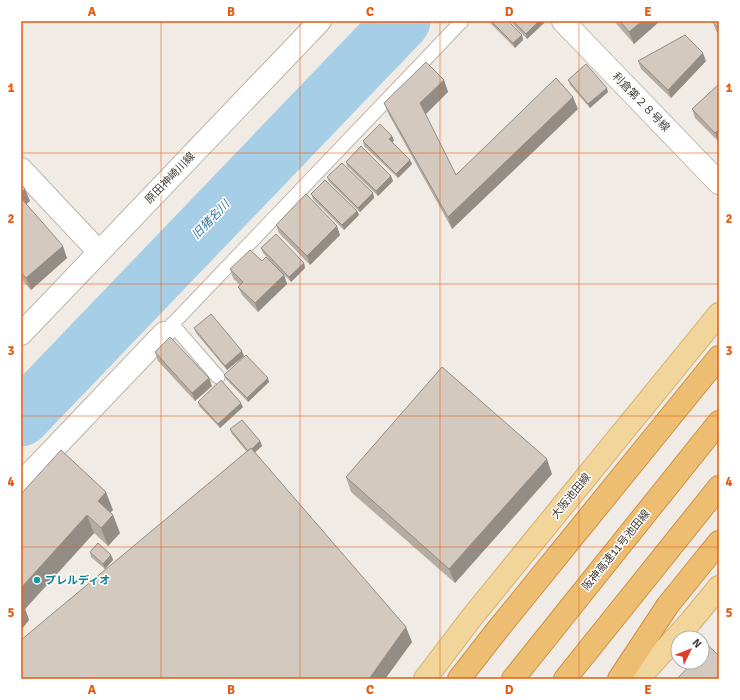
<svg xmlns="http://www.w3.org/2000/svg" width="740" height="700" font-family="Signika,'Noto Sans JP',sans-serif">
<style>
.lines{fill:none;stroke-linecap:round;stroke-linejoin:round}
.river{stroke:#a6cfe7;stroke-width:57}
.service-casing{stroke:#bdb5ab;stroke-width:15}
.minor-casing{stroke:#bdb5ab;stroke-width:24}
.tertiary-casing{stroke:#bdb5ab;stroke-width:24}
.primary-casing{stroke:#d5b06c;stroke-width:24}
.motorway-casing{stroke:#cb9243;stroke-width:24}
.service{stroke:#fff;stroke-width:13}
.minor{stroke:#fff;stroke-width:22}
.tertiary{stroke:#fff;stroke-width:22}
.primary{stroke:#f2d59a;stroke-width:22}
.motorway{stroke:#edbe71;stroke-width:22}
.wall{fill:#b5ada3}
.shaded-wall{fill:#948d85}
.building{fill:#d3c9be;stroke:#948d85}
.grid{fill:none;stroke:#e8590c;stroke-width:1;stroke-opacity:0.55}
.culture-dot{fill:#0f9aa8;stroke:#fff;stroke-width:1.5}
.labels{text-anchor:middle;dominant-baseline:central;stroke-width:3;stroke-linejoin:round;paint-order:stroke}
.street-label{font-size:11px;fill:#413b34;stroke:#fff}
.culture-label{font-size:11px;font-weight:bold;fill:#0d838f;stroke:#fff;text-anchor:start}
.water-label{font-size:12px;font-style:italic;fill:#3b7aa0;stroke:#fff}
.neatline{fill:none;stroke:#e8590c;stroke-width:1.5}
.grid-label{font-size:13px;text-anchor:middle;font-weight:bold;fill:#e8590c}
</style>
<rect width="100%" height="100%" fill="#f0ebe4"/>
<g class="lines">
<path class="river" d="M21 418 402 21"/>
<g class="service-casing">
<path id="service" d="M172 324 218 377
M164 333 462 21"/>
</g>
<g class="minor-casing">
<path id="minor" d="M563 21 719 183
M21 169 99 252
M21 483 164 333"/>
</g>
<g class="tertiary-casing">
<path id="tertiary" d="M21 334 320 21"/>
</g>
<g class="primary-casing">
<path id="primary" d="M425 679 472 617 719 314
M638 679 691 621 719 587"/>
</g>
<g class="motorway-casing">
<path id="motorway" d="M459 679 498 629 719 357
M513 679 719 422
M565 679 719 487
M619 679 668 605 719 542"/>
</g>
<use href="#service" class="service"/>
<use href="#minor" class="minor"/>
<use href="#tertiary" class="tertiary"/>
<use href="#primary" class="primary"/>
<use href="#motorway" class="motorway"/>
</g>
<path class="wall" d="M488 21H508L522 35 523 40 515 48Z
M510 21H544V23L527 39Z
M614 21H660L634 44Z
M719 21V34L716 31 713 22Z
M638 61H706L671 98 641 69Z
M444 80 448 92 425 114 456 175 578 109 452 229 389 115 384 103Z
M568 80 608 92 590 108 570 85Z
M719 84 718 141 695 118 692 109Z
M392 136 394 141 392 142 410 160 412 164 398 178 364 146 363 141Z
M346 162 391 176 393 181 378 196 347 166Z
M327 177 373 193 374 198 360 212 329 182Z
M21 184 30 201 26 204 67 258 31 290 21 279Z
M311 194 357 211 359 215 344 230 313 199Z
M276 225 340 235 310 265 279 233Z
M261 248 304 263 305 268 291 282 263 253Z
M262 261 284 275 287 284 258 312 242 295 238 287 240 285 233 278 230 269Z
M194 328 244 356 227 370 196 333Z
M155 352 212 386 195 401 158 361Z
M224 375 269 382 248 402 226 379Z
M198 402 243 407 220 428 199 406Z
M230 429 260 441 262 446 255 452 412 642 385 679H21L247 452 232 434Z
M552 474 455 583 351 492 346 477Z
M21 494 113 510 110 512 113 515 120 533 108 546 94 533 25 609 29 620 21 630Z
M90 552 111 555 113 560 105 569 91 557Z"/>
<path class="shaded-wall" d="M539 21H544V23L527 39 526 34Z
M642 21H660L634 44 629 32Z
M522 35 523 40 515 48 513 43Z
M703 53 706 61 671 98 668 90Z
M444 80 448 92 424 116 420 103Z
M607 88 608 92 590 108 588 104Z
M573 97 578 109 452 229 448 217Z
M719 129V140L718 141 715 133Z
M392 136 394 141 391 143 389 139Z
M410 160 412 164 398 178 396 174Z
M391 176 393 181 378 196 376 191Z
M25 189 30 201 23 207 21 203V193Z
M373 193 374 198 360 212 358 208Z
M357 211 359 215 344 230 342 225Z
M337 226 340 235 310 265 307 256Z
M63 246 67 258 31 290 26 278Z
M304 263 305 268 291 282 289 277Z
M284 275 287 284 258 312 255 303Z
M242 351 244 356 227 370 225 366Z
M209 378 212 386 195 401 192 393Z
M268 378 269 382 248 402 247 398Z
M241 403 243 407 220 428 218 424Z
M260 441 262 446 251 456 249 451Z
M547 459 552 474 455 583 449 569Z
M106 492 113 510 104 519 98 501Z
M87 515 94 533 25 609 29 620 21 630V588Z
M113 515 120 533 108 546 101 528Z
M111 555 113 560 105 569 103 564Z
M406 627 412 642 385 679H369Z"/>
<path class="building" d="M491 21H508L522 35 513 43Z
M513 21H539L526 34Z
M620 21H642L629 32Z
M714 21H719V29L713 22Z
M685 35 703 53 668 90 638 61Z
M426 62 444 80 420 103 456 175 556 78 573 97 448 217 384 103Z
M586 64 607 88 588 104 568 80Z
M719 84V129L715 133 692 109Z
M380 124 392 136 389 139 410 160 396 174 363 141Z
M361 146 391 176 376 191 346 162Z
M342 163 373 193 358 208 327 177Z
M325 180 357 211 342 225 311 194Z
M21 184 25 189 21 193Z
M306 194 337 226 307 256 276 225Z
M21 198 63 246 26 278 21 272Z
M276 234 304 263 289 277 261 248Z
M250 250 262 261 266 257 284 275 255 303 238 287 243 282 230 269Z
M211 314 242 351 225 366 194 328Z
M170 337 209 378 192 393 155 352Z
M246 355 268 378 247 398 224 375Z
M442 367 547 459 449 569 346 477Z
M221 380 241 403 218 424 198 402Z
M242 420 260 441 252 449 251 448 248 451 230 429Z
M251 448 406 627 369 679H21V640Z
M61 450 106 492 98 501 113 515 101 528 87 515 21 588V494Z
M98 543 111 555 103 564 90 552Z
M709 646 719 656V679H677L693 662H702V653Z"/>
<path class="grid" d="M161 21V679M300 21V679M440 21V679M579 21V679M21 153H719M21 284H719M21 416H719M21 547H719"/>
<circle class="culture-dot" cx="37" cy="580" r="4"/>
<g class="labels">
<g class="street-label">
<text transform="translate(641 102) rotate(46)">利倉第２８号線</text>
<text transform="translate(170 178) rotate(-46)">原田神崎川線</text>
<text transform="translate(571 496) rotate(-51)">大阪池田線</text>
<text transform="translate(616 550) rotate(-51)">阪神高速11号池田線</text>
</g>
<g class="culture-label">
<text x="45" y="580">プレルディオ</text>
</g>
<g class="water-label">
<text transform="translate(211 220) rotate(-46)">旧猪名川</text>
</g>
</g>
<rect width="740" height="700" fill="none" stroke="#ffffff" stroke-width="44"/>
<g transform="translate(690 650) rotate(47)"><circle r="19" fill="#ffffff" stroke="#b3b1ae"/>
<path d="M0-3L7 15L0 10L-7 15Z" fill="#e13c29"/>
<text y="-6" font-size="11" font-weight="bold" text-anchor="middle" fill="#413b34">N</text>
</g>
<rect x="22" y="22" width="696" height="656" class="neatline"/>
<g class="grid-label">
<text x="92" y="16">A</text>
<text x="231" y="16">B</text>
<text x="370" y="16">C</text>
<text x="509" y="16">D</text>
<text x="648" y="16">E</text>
<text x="11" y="92">1</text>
<text x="729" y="92">1</text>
<text x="11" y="223">2</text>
<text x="729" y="223">2</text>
<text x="11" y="355">3</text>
<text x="729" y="355">3</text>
<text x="11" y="486">4</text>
<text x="729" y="486">4</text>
<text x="11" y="617">5</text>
<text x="729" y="617">5</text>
<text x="92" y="694">A</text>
<text x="231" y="694">B</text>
<text x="370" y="694">C</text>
<text x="509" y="694">D</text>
<text x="648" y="694">E</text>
</g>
</svg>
